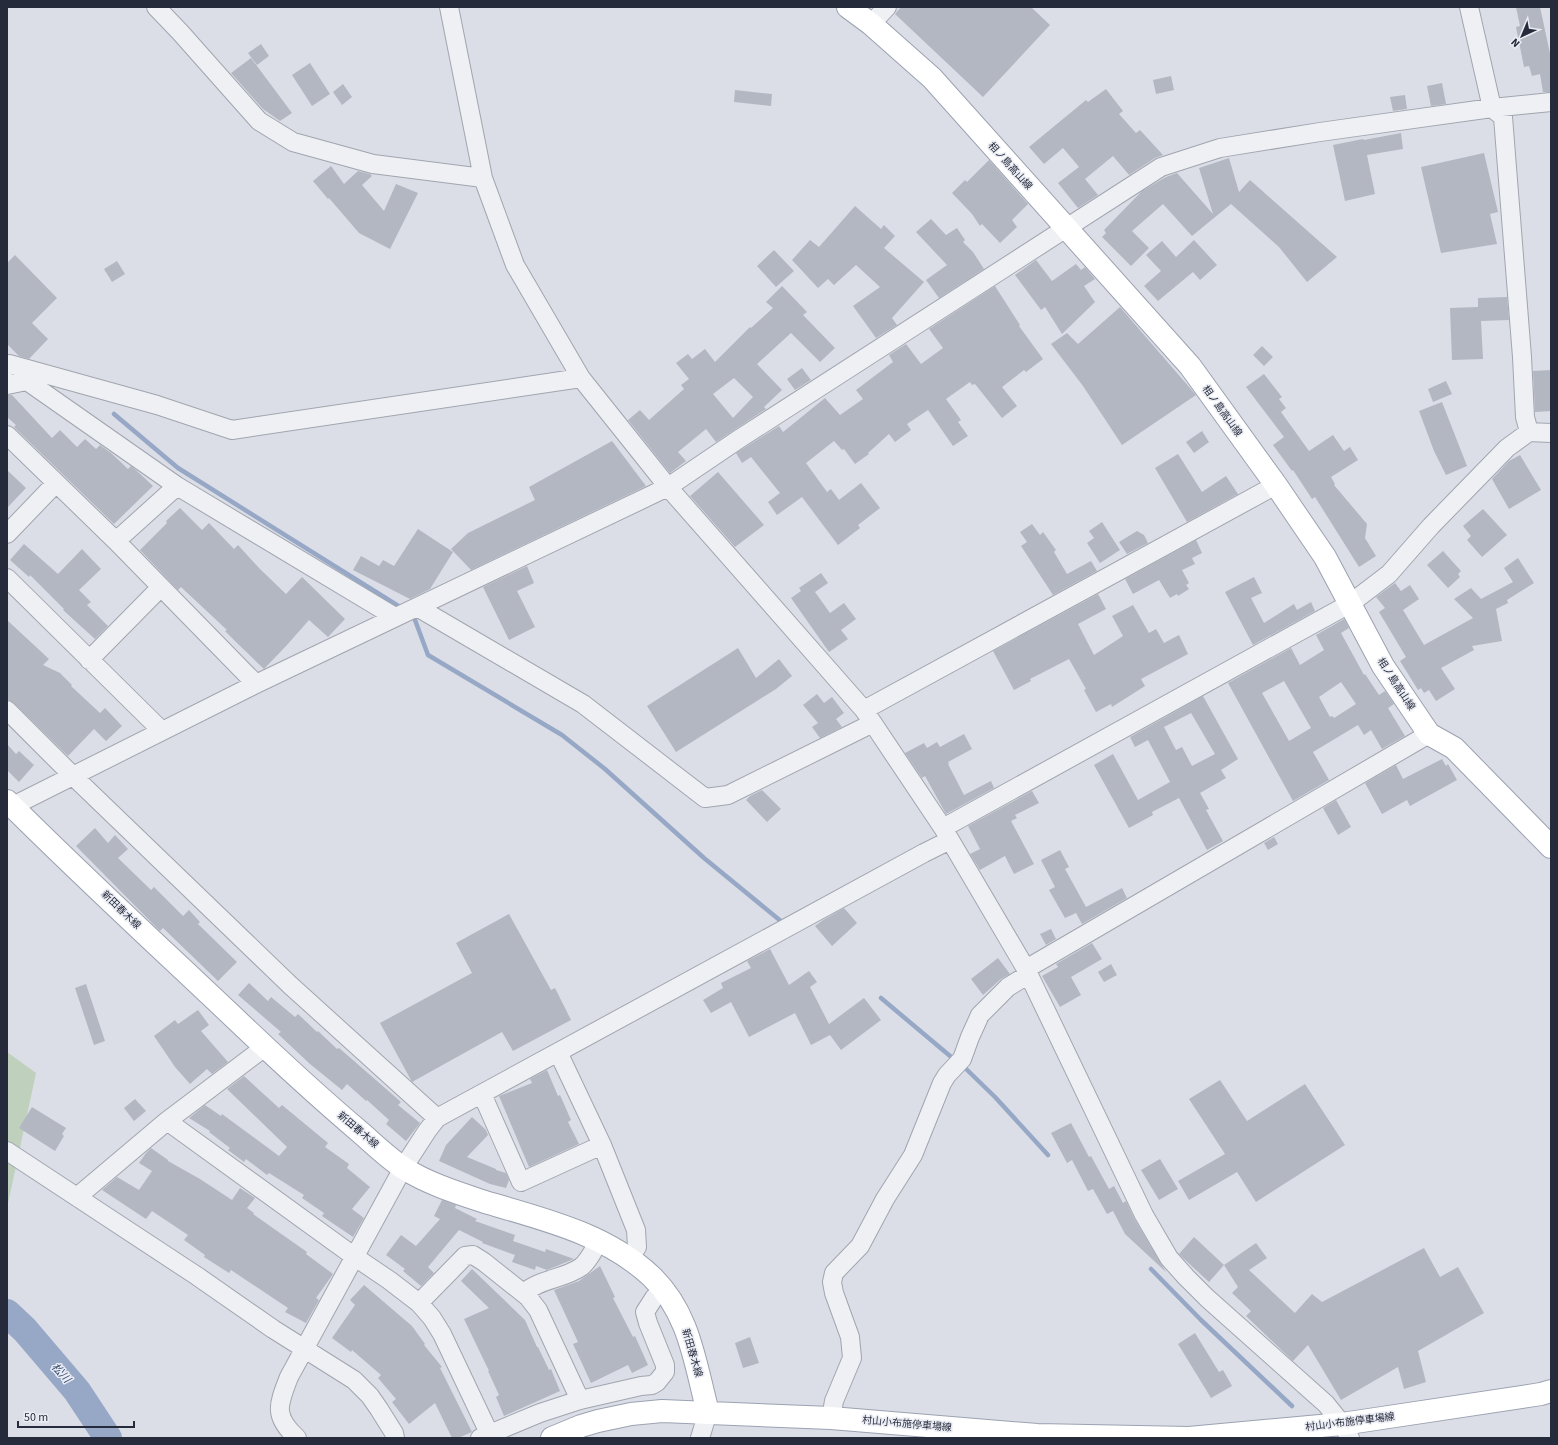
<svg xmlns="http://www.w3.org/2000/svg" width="1558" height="1445" font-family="'Source Sans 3','Noto Sans JP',sans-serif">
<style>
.green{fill:#bfd0bd}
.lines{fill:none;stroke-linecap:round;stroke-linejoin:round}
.stream{stroke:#96a8c6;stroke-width:4.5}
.river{stroke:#96a8c6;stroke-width:28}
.building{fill:#b3b7c2;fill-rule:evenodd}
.minor-casing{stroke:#a1a5af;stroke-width:20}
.major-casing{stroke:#9ba2b1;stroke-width:24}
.minor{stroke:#eef0f4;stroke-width:18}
.major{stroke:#fff;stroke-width:22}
.labels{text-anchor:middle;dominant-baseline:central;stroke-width:3;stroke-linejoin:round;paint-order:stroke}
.street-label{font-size:10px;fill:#262b3b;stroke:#ebedf4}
.water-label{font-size:11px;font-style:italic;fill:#31466f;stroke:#ebedf4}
</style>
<rect width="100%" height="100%" fill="#dbdee6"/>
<path class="green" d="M7 1052 36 1073 7 1208Z"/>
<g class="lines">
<path class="stream" d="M114 414 178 468 400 607
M415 620 428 655 562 735 605 769 704 858 782 922
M881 998 956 1061
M962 1065 995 1097 1048 1155
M1151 1269 1201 1320 1292 1406"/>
<path class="river" d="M7 1313 25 1330 77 1391 108 1438"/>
</g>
<path class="building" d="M901 7H1031L1050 25 983 97 895 14Z
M1516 7H1540L1551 58V92H1543L1540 74 1532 76 1529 66 1524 67 1516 27 1520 26Z
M261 44 269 56 257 65 248 53Z
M251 58 292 113 280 121 263 109 231 73Z
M310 63 330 94 312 106 292 75Z
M1171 76 1174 90 1156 94 1153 80Z
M1442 83 1446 104 1431 106 1427 86Z
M343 84 352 97 342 105 333 92Z
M1106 89 1123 111 1119 114 1136 133 1140 130 1163 155 1155 158 1129 175 1113 156 1085 179 1098 195 1078 208 1058 183 1079 167 1063 148 1044 164 1029 147 1086 100 1088 102Z
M735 90 772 94 771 106 734 102Z
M1405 95 1407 109 1393 111 1390 97Z
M1401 133 1403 149 1367 155 1375 194 1345 201 1333 145 1363 139 1364 140Z
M1484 153 1498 212 1490 214 1497 244 1441 253 1421 167Z
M1229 158 1239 192 1250 180 1337 257 1307 282 1279 247 1231 204 1192 236 1163 204 1132 231 1149 248 1131 266 1102 237 1106 233 1104 230 1142 191 1166 177 1177 173 1213 214 1199 168Z
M989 160 1028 204 1012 220 1017 227 1000 243 982 224 980 226 972 214 952 193 965 180 967 182Z
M331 166 344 184 358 171 370 174 372 176 362 185 384 211 396 184 418 193 390 249 359 233 329 198 328 199 313 181Z
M855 206 881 229 884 225 895 236 884 248 924 282 892 318 897 325 876 338 853 306 880 287 856 265 834 285 828 279 818 288 792 260 810 240 819 247Z
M931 219 946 235 957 228 965 240 963 242 973 252 984 269 939 298 926 280 947 265 916 232Z
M1194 240 1217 265 1200 280 1193 272 1158 301 1144 286 1161 271 1146 255 1162 241 1176 257Z
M774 250 794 271 776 287 757 266Z
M15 255 57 298 32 323 48 339 29 359 19 356 7 344V263Z
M1036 260 1052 281 1076 264 1081 270 1085 267 1095 279 1084 286 1095 302 1062 334 1045 307 1041 310 1015 275Z
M117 261 125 274 112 282 104 269Z
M782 286 807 312 803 315 835 348 820 362 791 333 757 364 782 390 764 407 766 409 716 442 706 429 678 452 686 461 670 473 628 420 640 410 649 420 684 389 681 385 689 379 676 363 688 354 692 359 705 349 715 362 750 327 751 328 773 308 766 302ZM734 378 753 397 733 418 713 394Z
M995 286 1020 325 1019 326 1043 359 1026 372 1024 370 1002 387 1017 406 1002 418 975 384 972 385 970 382 946 399 961 420 958 422 968 436 953 446 928 410 907 424 911 430 895 442 889 434 868 453 869 454 855 464 844 449 842 450 834 441 806 463 827 492 831 489 839 500 861 483 880 508 858 525 860 528 838 545 802 497 777 515 768 502 780 493 751 457 742 463 736 453 779 426 783 432 825 398 840 415 863 399 856 390 893 362 889 355 906 344 921 364 943 348 929 329Z
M1507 297 1509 320 1481 321 1483 359 1452 360 1450 308 1478 307V298Z
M1120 307 1196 395 1122 445 1083 386 1051 344 1067 333 1078 344Z
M1262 346 1273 357 1264 366 1253 355Z
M802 368 811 380 795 390 787 379Z
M1551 370V411L1535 412 1533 371Z
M1264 374 1282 397 1279 399 1286 408 1281 412 1309 451 1333 435 1344 451 1350 447 1358 460 1331 477 1335 484 1334 485 1367 524 1365 538 1376 556 1359 567 1315 497 1312 499 1293 470 1292 471 1273 445 1284 437 1246 387Z
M1446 381 1452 394 1433 402 1428 389Z
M7 395H12L52 438 60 430 77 447 85 439 96 449 100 445 111 453 128 469 131 466 137 471 153 486 114 524 14 427 16 425 7 417Z
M1442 402 1467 466 1446 475 1434 451 1419 411Z
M1202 431 1209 442 1194 453 1186 442Z
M612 441 646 486 471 570 451 549 468 533 535 500 529 487Z
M1178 454 1202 492 1226 476 1238 494 1187 522 1155 468Z
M1520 455 1541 490 1509 509 1492 479 1509 461Z
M7 470 26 488 7 508Z
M718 472 764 525 735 547 690 496Z
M180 508 202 530 209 523 234 549 238 545 260 569 286 594 302 577 345 619 328 637 309 620 287 645 264 669 238 644 225 631 227 630 181 587 178 590 140 550 167 523 166 521Z
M1483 509 1507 535 1482 557 1467 540 1471 536 1463 526Z
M1102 522 1120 550 1100 563 1087 543 1094 538 1089 531Z
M1032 524 1040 535 1043 532 1056 550 1054 552 1067 574 1091 561 1097 571 1053 595 1021 546 1027 542 1020 532Z
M418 529 453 552 430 589 410 599 353 570 361 556 379 566 383 560 394 566Z
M1137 531 1144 535 1148 543 1127 554 1119 542Z
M1196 540 1202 553 1192 558 1195 564 1182 570 1189 583 1186 585 1189 589 1178 596 1177 594 1170 598 1159 580 1133 594 1125 579Z
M24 544 58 574 82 549 101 569 79 590 91 602 87 605 108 626 95 639 63 610 64 609 30 575 29 577 10 560Z
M1443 551 1461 571 1458 574 1460 577 1448 588 1427 565Z
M1518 558 1534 583 1507 600 1508 603 1496 609 1502 641 1472 646 1474 650 1441 668 1455 689 1436 701 1429 690 1424 693 1421 688 1418 690 1400 661 1406 657 1379 612 1385 608 1376 597 1395 583 1401 591 1410 585 1419 599 1403 610 1424 645 1473 618 1454 599 1471 588 1481 599 1513 582 1504 568Z
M527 566 534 583 517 591 535 627 509 640 483 587Z
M821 573 828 583 815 592 830 613 844 603 856 619 841 630 848 639 829 652 791 598 801 591 799 588Z
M1254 577 1262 593 1251 598 1264 623 1294 604 1297 610 1311 602 1315 611 1253 645 1225 592Z
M1098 594 1106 609 1078 624 1094 655 1123 636 1112 616 1133 605 1149 633 1156 629 1164 643 1179 635 1188 654 1141 679 1145 686 1112 707 1111 704 1096 712 1084 690 1086 689 1069 659 1030 679 1031 681 1014 690 993 651Z
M1344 619 1349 628 1341 633 1364 675 1365 674 1379 695 1385 691 1394 704 1388 708 1405 736 1382 749 1371 730 1364 735 1358 725 1313 752 1329 780 1293 801 1228 683 1291 648 1300 665 1324 650 1316 635ZM1284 681 1311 728 1289 741 1262 693ZM1341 682 1356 704 1334 718 1332 716 1330 717 1319 697Z
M7 620 49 659 43 665 60 673 72 685 71 686 100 713 105 708 122 726 106 741 94 729 68 756 14 703 7 699Z
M738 648 756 678 779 659 792 676 776 689 676 752 647 706Z
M817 694 824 703 832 697 844 713 836 719 842 727 820 738 812 727 818 723 803 705Z
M1203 696 1238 759 1221 770 1226 778 1200 793 1209 809 1206 810 1223 841 1207 850 1179 798 1152 812 1153 815 1129 828 1094 765 1113 754 1138 800 1170 782 1148 740 1135 747 1130 737ZM1191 713 1215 754 1192 766 1182 747 1176 750 1164 727Z
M964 734 972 749 948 762 949 764H948L964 795 991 781 994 788 946 814 925 776 922 778 905 753 924 743 927 748 937 742 940 747Z
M7 744 16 754 19 751 34 765 19 782 7 770Z
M1442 759 1446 766 1448 764 1457 780 1410 806 1407 800 1382 814 1365 783 1396 765 1403 779Z
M762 790 781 809 767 822 746 800 750 796Z
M1032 791 1039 803 1015 815 1017 818 1011 821 1034 864 1014 874 1005 856 980 870 970 854 980 849 968 826Z
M1336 800 1351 827 1338 835 1323 808Z
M95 828 108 843 115 835 128 849 118 858 151 890 154 887 183 916 189 910 200 922 198 924 237 962 218 981 163 928 160 931 153 924 76 846Z
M1274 837 1278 844 1268 850 1264 843Z
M1060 850 1069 867 1065 869 1086 907 1122 888 1127 898 1082 924 1076 913 1065 918 1049 890 1055 887 1041 860Z
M844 908 857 923 832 946 815 926 823 920Z
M509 914 551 990 555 988 571 1020 513 1051 502 1032 412 1082 380 1023 472 973 456 943Z
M1051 929 1056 939 1046 945 1040 934Z
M1092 943 1102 959 1071 977 1081 995 1060 1007 1042 976 1058 967 1056 964Z
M770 949 789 985 809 971 817 982 810 987 829 1024 864 998 881 1020 841 1050 830 1035 811 1045 795 1013 749 1037 731 1002 711 1013 703 1000 723 988 721 983 751 968 747 961Z
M998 958 1010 974 1001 979 983 995 971 979Z
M1111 964 1117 975 1104 982 1098 972Z
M249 983 268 1001 271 997 295 1017 298 1014 317 1032 318 1031 337 1049 339 1048 361 1067 401 1102 398 1105 420 1123 406 1141 386 1124 389 1120 367 1100 366 1101 347 1084 342 1090 310 1064 278 1034 281 1032 238 995Z
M86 984 105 1041 94 1045 75 988Z
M198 1010 209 1025 201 1031 228 1062 212 1074 207 1069 190 1084 175 1067 154 1036 175 1020 178 1024Z
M547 1070 558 1096 560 1095 571 1120 568 1122 579 1144 529 1167 499 1096 532 1083 530 1079Z
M244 1076 279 1108 282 1105 328 1143 325 1147 349 1164 347 1168 370 1187 352 1209 364 1218 353 1237 322 1216 324 1213 302 1198 304 1195 269 1173 267 1175 246 1159 244 1162 228 1150 230 1148 209 1132 210 1131 189 1118 205 1105 221 1116 222 1114 279 1156 287 1147 227 1089Z
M1220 1080 1247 1121 1305 1084 1345 1145 1256 1202 1237 1172 1189 1200 1178 1181 1225 1154 1189 1099Z
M135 1099 146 1111 134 1121 124 1108Z
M32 1107 66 1128 62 1134 64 1136 55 1151 19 1128Z
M472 1117 486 1130 488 1135 467 1157 496 1169V1170L506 1173 509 1180 506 1188 490 1184 439 1161 446 1145Z
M1071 1123 1089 1157 1091 1156 1109 1189 1114 1186 1123 1203 1126 1201 1135 1220 1166 1272 1125 1234 1113 1211 1107 1214 1093 1189 1088 1191 1072 1160 1067 1163 1051 1133Z
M151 1148 168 1160V1161L200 1179 232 1200 240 1188 255 1198 247 1208 254 1213 253 1214 307 1252 306 1254 333 1274 316 1298 319 1300 306 1323 285 1312 288 1308 231 1270 229 1273 204 1257 205 1255 184 1240 188 1235 152 1211 146 1219 102 1190 117 1177 139 1190 152 1171 139 1163 146 1153Z
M1160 1159 1178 1189 1159 1200 1141 1170Z
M442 1200 456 1205 455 1208 477 1219 475 1221 515 1235 513 1241 545 1252 546 1249 574 1259 547 1270 536 1266 535 1270 512 1262 515 1255 482 1243 483 1242 459 1230 428 1267 434 1273 421 1286 403 1271 405 1269 386 1255 401 1235 416 1246 440 1219 434 1216Z
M1194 1237 1224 1265 1256 1243 1267 1258 1249 1270 1295 1313 1312 1294 1322 1302 1424 1248 1440 1277 1458 1267 1484 1313 1418 1351 1426 1382 1404 1389 1398 1367 1341 1400 1308 1345 1293 1361 1246 1316 1251 1311 1232 1293 1238 1287 1224 1265 1209 1282 1183 1258 1179 1254Z
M600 1266 615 1297 613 1298 633 1337 635 1336 648 1365 632 1373 628 1365 591 1383 573 1344 578 1342 554 1290 579 1281Z
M472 1269 525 1320 537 1347H538L549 1370 551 1369 560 1391 504 1416 496 1397 499 1395 488 1371H489L464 1319 489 1308 461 1281Z
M364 1285 412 1326 425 1344 424 1345 442 1367 440 1368 472 1432 458 1438H452L435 1403 409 1424 392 1402 396 1399 378 1378 381 1375 352 1350 351 1352 332 1338 355 1305 350 1300Z
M1195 1333 1219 1372 1223 1370 1232 1386 1211 1398 1178 1344Z
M750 1337 759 1363 743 1368 735 1343Z"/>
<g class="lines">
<g class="minor-casing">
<path id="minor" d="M156 7 180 32 259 121 293 142 373 164 483 178
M449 7 483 178 515 265 581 378 668 487 864 710 943 828 1026 969 1144 1215 1169 1258 1186 1277 1207 1298 1326 1404 1342 1424 1350 1438
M871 24 887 7
M7 367 9 364 157 405 232 430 581 378
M7 385 27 381 177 486 395 617
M1529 432 1551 433
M7 435 116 541 256 684
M7 534 56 483
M116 541 177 486
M7 578 162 731
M417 607 583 704 705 798 728 795 873 723
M89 660 161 587
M7 710 73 776 290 985 437 1118
M864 710 1276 485
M7 809 256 684 668 487 739 439 1161 167 1220 148 1320 132 1492 108 1551 102
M943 828 1351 603 1389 574 1431 526 1507 448 1529 432 1525 417 1522 357 1503 117 1492 108 1469 7
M1026 969 1429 734
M558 1052 602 1145 636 1230 637 1247 629 1259
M482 1094 521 1182 602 1145
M167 1121 355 1257 389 1280 419 1303 432 1318 442 1334 489 1433
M7 1151 197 1276 273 1329 354 1380 370 1396 379 1409 394 1433 395 1438
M77 1197 167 1121 265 1047
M524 1293C539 1279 564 1279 581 1267 589 1261 594 1249 599 1241
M419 1303 465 1256 473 1255 484 1262 528 1297 538 1310 580 1400
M831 1418 834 1401 852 1358 850 1337 834 1293 832 1282 834 1273 860 1246 885 1199 913 1155 942 1083 947 1075 962 1059 970 1037 980 1015 1008 987 1029 974
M297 1438C273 1416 278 1405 289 1377L403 1168 427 1131 437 1118 924 853 950 840
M480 1438 540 1413 580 1400 641 1386 652 1385 657 1382 665 1372V1365L648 1323 645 1312 654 1298 664 1289
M700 1438 708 1412"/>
</g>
<g class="major-casing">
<path id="major" d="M848 7 871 24 932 78 1190 366 1276 485 1325 557 1383 666 1429 734 1454 748 1551 847
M7 801C85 879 166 953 245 1028 283 1064 321 1099 360 1132 374 1144 389 1159 405 1169 429 1184 458 1193 485 1202 543 1219 606 1234 651 1276 690 1313 695 1364 708 1412
M552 1438 581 1426 598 1421 631 1414 662 1411 831 1418 1037 1435 1189 1438 1342 1424 1541 1394 1551 1391"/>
</g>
<use href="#minor" class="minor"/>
<use href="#major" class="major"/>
</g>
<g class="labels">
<g class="street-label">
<text transform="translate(1010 166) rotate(48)">相ノ島高山線</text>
<text transform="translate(1222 411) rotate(54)">相ノ島高山線</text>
<text transform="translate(1396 684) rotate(57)">相ノ島高山線</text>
<text transform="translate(121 910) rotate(44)">新田春木線</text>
<text transform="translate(358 1130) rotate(40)">新田春木線</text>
<text transform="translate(692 1353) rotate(74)">新田春木線</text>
<text transform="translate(1350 1422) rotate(-7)">村山小布施停車場線</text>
<text transform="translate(907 1424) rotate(5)">村山小布施停車場線</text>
</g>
<g class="water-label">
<text transform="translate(61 1373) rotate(48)">松川</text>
</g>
</g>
<rect width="1558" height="1445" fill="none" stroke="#262b3b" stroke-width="16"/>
<g transform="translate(1522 36) rotate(224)" stroke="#ebedf4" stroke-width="3" paint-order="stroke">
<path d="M0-3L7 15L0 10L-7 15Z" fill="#262b3b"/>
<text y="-6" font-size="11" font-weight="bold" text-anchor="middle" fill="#262b3b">N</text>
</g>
<path d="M18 1421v6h116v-6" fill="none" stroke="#262b3b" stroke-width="2"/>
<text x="24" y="1421" font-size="12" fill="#262b3b" stroke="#ebedf4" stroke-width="3" paint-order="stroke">50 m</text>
</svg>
